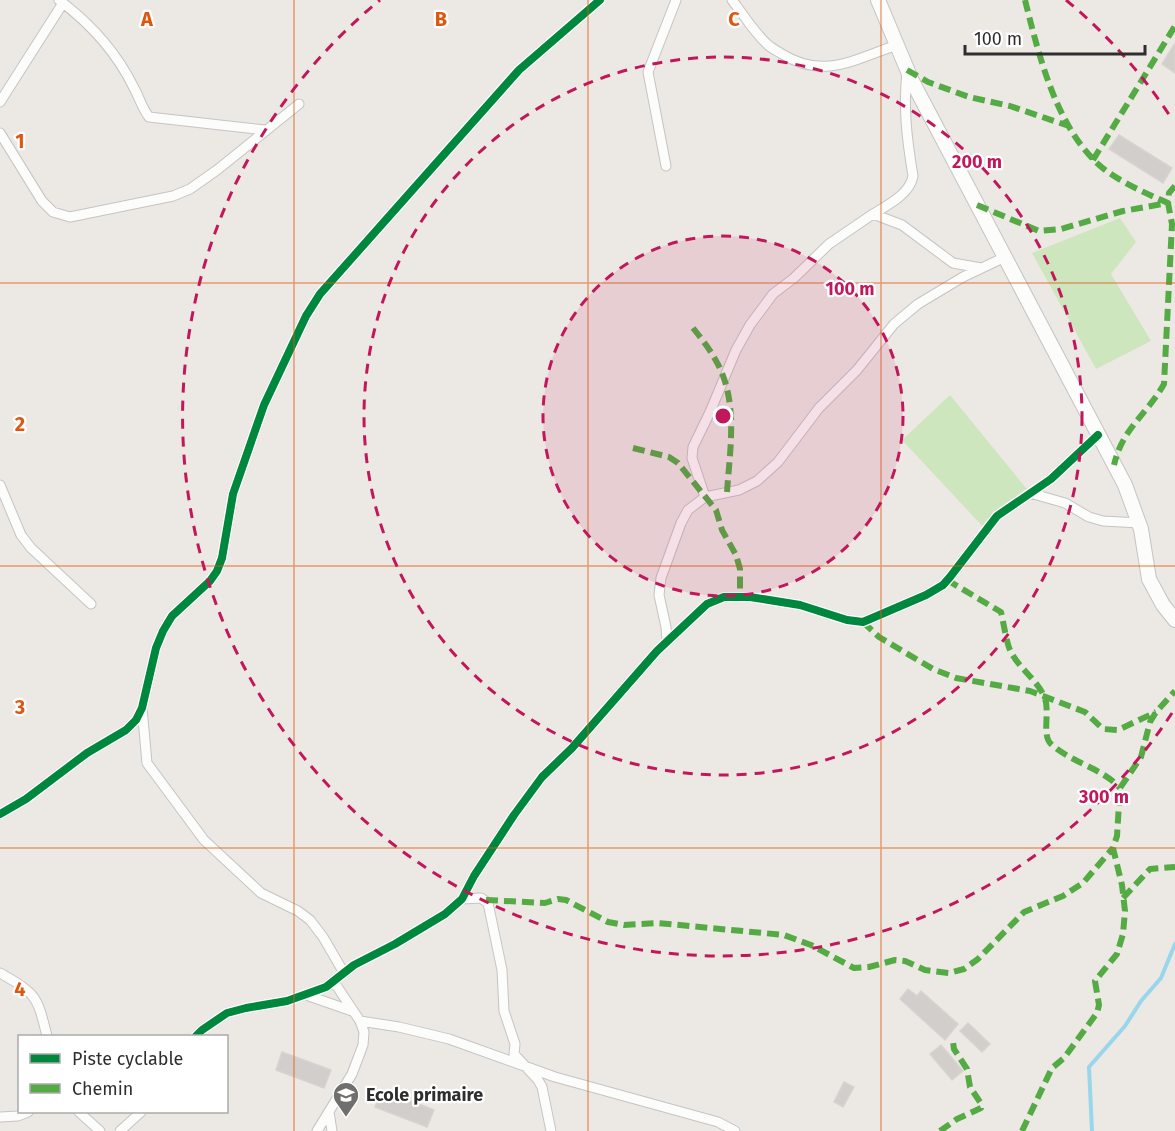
<svg xmlns="http://www.w3.org/2000/svg" width="1175" height="1131" font-family="'Fira Sans',sans-serif">
<style>
.green{fill:#cee6be}
.lines{fill:none;stroke-linecap:round;stroke-linejoin:round}
.stream{stroke:#99d6ec;stroke-width:4}
.building{fill:#d1cecb;stroke:#d7d4d0;stroke-width:1.5}
.street-casing{stroke:#c5c4c5;stroke-width:11}
.secondary-casing{stroke:#c5c4c5;stroke-width:16}
.street{stroke:#fcfcfb;stroke-width:9}
.secondary{stroke:#fcfcfb;stroke-width:14}
.quiet{stroke:#54ab44;stroke-width:6;stroke-dasharray:12 6;stroke-linecap:butt}
.cycleway-casing{stroke:#fff;stroke-width:11}
.cycleway{stroke:#00873e;stroke-width:8}
.grid{fill:none;stroke:#df570e;stroke-width:1.5;stroke-opacity:0.55}
.ring{fill:none;stroke:#c2185b;stroke-width:3;stroke-dasharray:10 8}
.labels{text-anchor:middle;dominant-baseline:central;stroke-width:4.5;stroke-linejoin:round;paint-order:stroke}
.poi-label{font-size:18px;font-weight:bold;fill:#2e2e2e;stroke:#fff;text-anchor:start}
.grid-label{font-size:20px;text-anchor:middle;font-weight:bold;fill:#df570e;stroke:#fff;stroke-width:4.5;stroke-linejoin:round;paint-order:stroke}
.centre{fill:#c2185b;stroke:#fff;stroke-width:3}
.ring-label{font-size:18px;text-anchor:middle;font-weight:bold;fill:#c2185b;stroke:#fff;stroke-width:4.5;stroke-linejoin:round;paint-order:stroke}
</style>
<rect width="100%" height="100%" fill="#ece8e4"/>
<path class="green" d="M1120 218 1136 242 1111 274 1151 341 1096 369 1032 253Z
M950 395 1030 493 986 530 902 440Z"/>
<g class="lines">
<path class="stream" d="M1092 1131 1089 1067 1125 1026 1141 1001 1161 978 1175 944"/>
</g>
<path class="building" d="M1175 43V73L1162 64Z
M1119 135 1172 168 1163 183 1109 149Z
M908 989 917 996 921 991 958 1024 945 1040 900 999Z
M968 1023 990 1044 982 1052 960 1031Z
M941 1045 963 1071 952 1080 930 1054Z
M282 1052 331 1070 324 1088 276 1070Z
M844 1082 854 1087 843 1107 834 1102Z
M382 1090 434 1110 427 1127 375 1107Z"/>
<g class="lines">
<g class="street-casing">
<path id="street" d="M59 0C91 24 117 53 134 88 140 99 142 108 149 117L265 130
M732 0C743 14 753 31 767 44 771 48 777 51 782 54 824 80 855 59 897 45
M0 102 63 3
M0 133 42 201 53 212 70 217 173 196 190 189 217 170 299 104
M666 166 648 72 676 0
M873 214C888 205 910 194 913 176 907 140 903 108 907 72
M0 485 21 535 31 548 91 604
M1030 493 1065 503 1089 517 1103 521 1139 523
M705 497 692 458 693 447 710 412 736 350 750 325 773 294 794 278 829 244 873 214 902 225 953 263 981 268
M667 641 666 627 659 595 661 578 681 523 688 510 705 497 739 490 757 481 778 462 819 408 857 370 894 324 918 304 963 277 1005 257
M142 708 147 763 204 840 261 893 298 911 310 920 323 937 344 973
M0 814 26 799 87 753 126 730 136 720 142 708 156 648 163 631 172 616 210 581 217 571 222 558 233 494 264 405 306 316 320 294 519 70 600 0
M462 899 481 898 488 903 502 970 504 1011 515 1044 514 1054 538 1080 542 1087 551 1131
M0 973C37 994 37 996 47 1036
M306 995 352 1011
M360 1021 399 1027 449 1039 555 1077 718 1122 735 1131
M196 1036 202 1030 227 1013 246 1008 287 1001 326 987 354 965 395 944 445 914 462 899 474 876 514 815 542 777 572 748 657 651 707 604 724 597H750L800 605 847 620 863 622 926 595 943 585 950 577 997 516 1051 479 1098 435
M79 1112 100 1131
M329 1112 332 1131
M0 1117 18 1116 28 1112
M120 1131 141 1112
M317 1131 352 1074 363 1045 364 1032 360 1021 334 982"/>
</g>
<g class="secondary-casing">
<path id="secondary" d="M878 0 912 81 1125 485 1141 529 1149 579 1163 605 1175 620"/>
</g>
<use href="#street" class="street"/>
<use href="#secondary" class="secondary"/>
<path class="quiet" d="M1025 0C1038 52 1054 119 1093 159 1110 178 1145 193 1168 203L1169 193 1175 186
M907 70 928 82 969 97 1010 106 1069 126
M1093 160 1175 26
M977 205 1039 231 1061 229 1123 211 1168 203 1172 224 1164 384C1146 416 1123 427 1114 465
M693 328C701 338 709 348 715 359 739 399 730 448 727 492
M633 448 669 457 678 463 716 510 722 530 736 555 740 569V597
M947 580 1001 612C1003 620 1007 646 1011 652 1019 668 1036 679 1044 696 1051 710 1041 735 1051 744 1072 763 1102 768 1120 788
M863 622 879 637 933 669 956 678 1030 691 1085 712 1103 729 1118 730 1156 712
M1123 898 1150 869 1175 867
M486 900 545 903 558 899 566 900 608 922 624 925 658 923 784 935 811 945 854 968 869 967 895 960 905 961 925 970 949 973 964 969 978 959 1024 912 1063 896 1083 883 1113 848
M940 1131 957 1119 981 1108 982 1105 970 1087 967 1069 954 1049 953 1042
M1022 1131 1052 1068 1064 1058 1097 1013 1099 1005 1095 981 1117 954 1123 934 1125 911 1122 885 1113 848 1117 836 1120 788 1141 757 1150 722 1156 712 1175 691"/>
<g class="cycleway-casing">
<path id="cycleway" d="M0 814 26 799 87 753 126 730 136 720 142 708 156 648 163 631 172 616 210 581 217 571 222 558 233 494 264 405 306 316 320 294 519 70 600 0
M196 1036 202 1030 227 1013 246 1008 287 1001 326 987 354 965 395 944 445 914 462 899 474 876 514 815 542 777 572 748 657 651 707 604 724 597H750L800 605 847 620 863 622 926 595 943 585 950 577 997 516 1051 479 1098 435"/>
</g>
<use href="#cycleway" class="cycleway"/>
</g>
<path class="grid" d="M294 0V1131M588 0V1131M881 0V1131M0 283H1175M0 566H1175M0 848H1175"/>
<circle cx="723" cy="416" r="180" fill="#c2185b" fill-opacity=".12"/>
<g class="ring">
<circle cx="723" cy="416" r="180"/>
<circle cx="723" cy="416" r="359"/>
<path d="M1172 713A539 539 0 1 1 380 0M1066 0A539 539 0 0 1 1172 119"/>
</g>
<defs>
<g id="school-pin" transform="scale(1.35)"><path d="M0 17L-7.5 6A9.5 9.5 0 1 1 7.5 6Z" fill="#706f6e" stroke="#fff"/><path d="M0-5L7-2L0 1L-7-2ZM-4 1L0 2.5L4 1V4Q0 6-4 4Z" fill="#fff"/></g>
</defs>
<g fill-rule="evenodd">
<use href="#school-pin" x="346" y="1095"/>
</g>
<g class="labels">
<g class="poi-label">
<text x="366" y="1095">Ecole primaire</text>
</g>
</g>
<g class="grid-label">
<text x="147" y="26">A</text>
<text x="441" y="26">B</text>
<text x="734" y="26">C</text>
<text x="20" y="148">1</text>
<text x="20" y="431">2</text>
<text x="20" y="714">3</text>
<text x="20" y="996">4</text>
</g>
<circle cx="723" cy="416" r="9" class="centre"/>
<g class="ring-label">
<text x="977" y="168">200 m</text>
<text x="850" y="295">100 m</text>
<text x="1104" y="803">300 m</text>
</g>
<rect x="18" y="1035" width="210" height="78" fill="#ffffff" stroke="#ababab" stroke-width="1.5"/>
<rect x="30" y="1054" width="30" height="9" fill="#00873e" stroke="#ababab" stroke-width="1.5"/>
<text x="72" y="1065" font-size="18" fill="#2e2e2e">Piste cyclable</text>
<rect x="30" y="1084" width="30" height="9" fill="#54ab44" stroke="#ababab" stroke-width="1.5"/>
<text x="72" y="1095" font-size="18" fill="#2e2e2e">Chemin</text>
<path d="M965 45v9h180v-9" fill="none" stroke="#2e2e2e" stroke-width="3"/>
<text x="974" y="45" font-size="18" fill="#2e2e2e" stroke="#ffffff" stroke-width="4.5" paint-order="stroke">100 m</text>
</svg>
